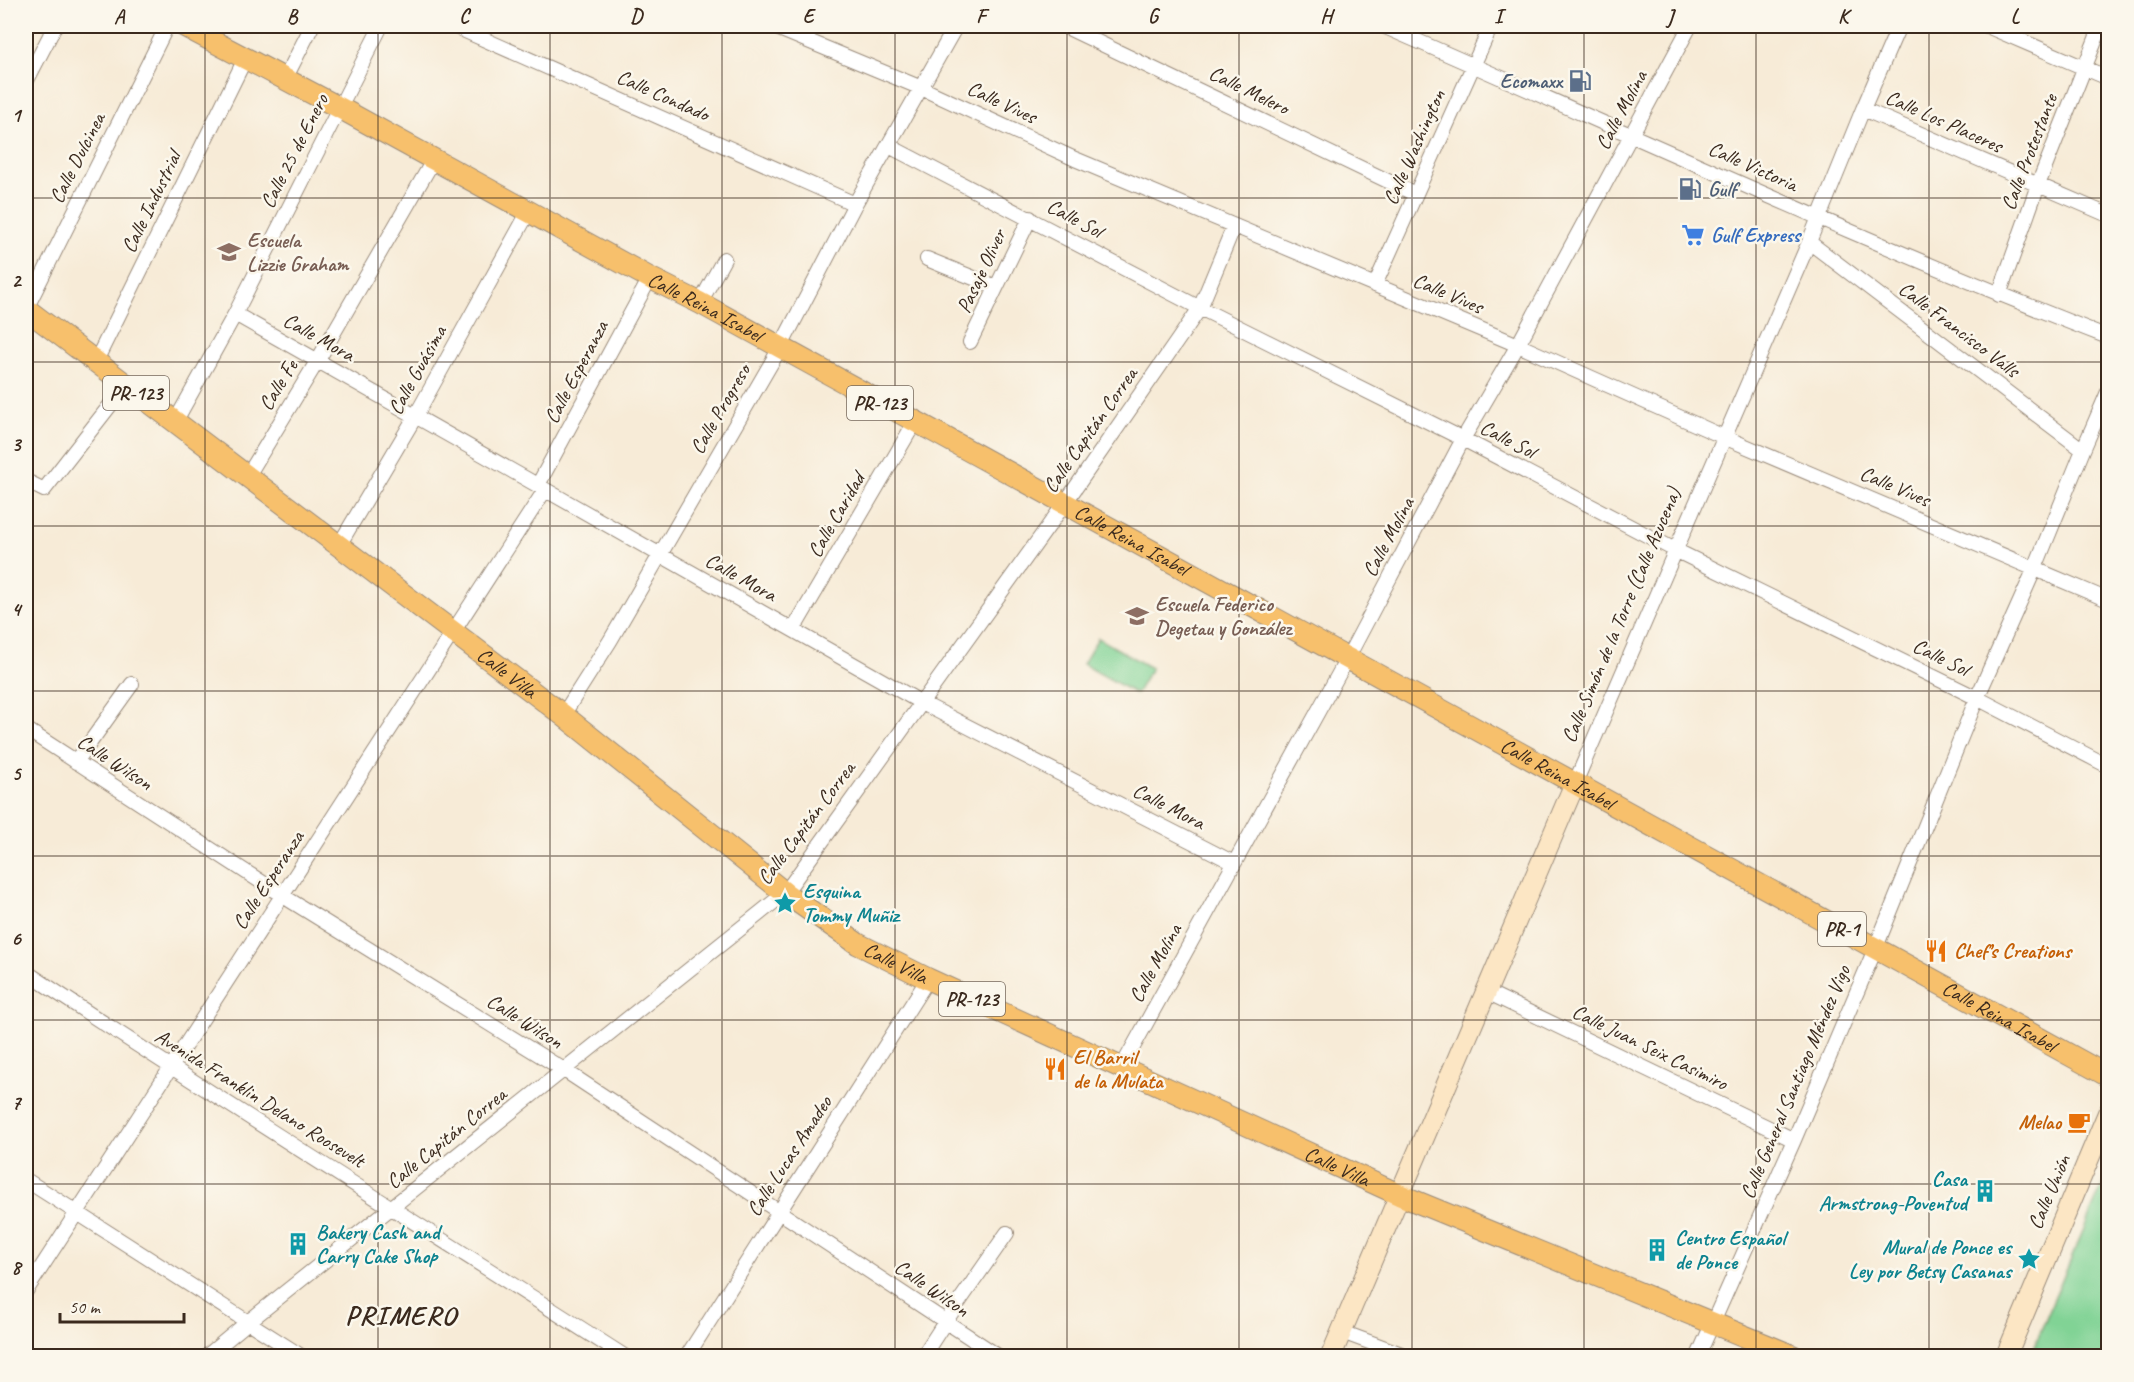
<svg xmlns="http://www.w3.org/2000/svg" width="2134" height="1382" font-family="Caveat,sans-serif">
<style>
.green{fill:#81d395;stroke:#5e7e5a;stroke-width:1.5}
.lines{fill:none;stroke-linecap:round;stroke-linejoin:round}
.street-casing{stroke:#998a7a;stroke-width:16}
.secondary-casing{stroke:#998a7a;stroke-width:22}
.primary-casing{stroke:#998a7a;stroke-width:23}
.street{stroke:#fff;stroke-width:14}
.secondary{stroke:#fce6c4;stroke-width:20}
.primary{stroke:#f7c06c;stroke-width:21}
.grid{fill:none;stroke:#3b2a1e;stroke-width:1.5;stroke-opacity:0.55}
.labels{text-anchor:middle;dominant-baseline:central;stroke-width:5;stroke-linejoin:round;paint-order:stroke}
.shield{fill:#fbf7ec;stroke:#75685c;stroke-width:1.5}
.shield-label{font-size:20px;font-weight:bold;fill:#3b2a1e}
.service-label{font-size:21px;font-weight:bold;fill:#4e5e75;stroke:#fbf7ec;text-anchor:end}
.street-label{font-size:21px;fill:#3b2a1e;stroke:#fbf7ec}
.shop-label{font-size:21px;font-weight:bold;fill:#366cbe;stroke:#fbf7ec;text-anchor:start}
.education-label{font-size:21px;font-weight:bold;fill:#785e54;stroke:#fbf7ec;text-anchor:start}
.culture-label{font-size:21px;font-weight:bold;fill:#0d838f;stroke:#fbf7ec;text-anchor:start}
.food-label{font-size:21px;font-weight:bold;fill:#c56008;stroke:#fbf7ec;text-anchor:start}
.district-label{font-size:27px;font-weight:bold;letter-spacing:1.5px;fill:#3b2a1e;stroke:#fbf7ec}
.neatline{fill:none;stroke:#3b2a1e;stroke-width:2}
.grid-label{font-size:20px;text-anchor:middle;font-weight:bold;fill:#3b2a1e}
</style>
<rect width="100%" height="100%" fill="#fbf7ec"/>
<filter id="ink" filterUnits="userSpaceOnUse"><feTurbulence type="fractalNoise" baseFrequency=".0167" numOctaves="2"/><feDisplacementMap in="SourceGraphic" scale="12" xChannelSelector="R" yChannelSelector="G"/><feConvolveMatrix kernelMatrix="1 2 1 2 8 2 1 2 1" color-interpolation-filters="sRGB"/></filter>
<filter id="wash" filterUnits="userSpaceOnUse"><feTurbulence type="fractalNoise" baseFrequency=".008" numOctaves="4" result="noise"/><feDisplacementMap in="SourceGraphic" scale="24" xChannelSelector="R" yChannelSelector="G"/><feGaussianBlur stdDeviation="1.35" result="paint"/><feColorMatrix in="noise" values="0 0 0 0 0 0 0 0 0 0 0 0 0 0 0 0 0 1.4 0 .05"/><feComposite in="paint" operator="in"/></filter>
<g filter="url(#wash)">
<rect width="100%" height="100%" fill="#f7ebd7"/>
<path class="green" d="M1098 638 1151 668 1136 694 1083 664Z
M2108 1172V1356H2030Z"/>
</g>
<g filter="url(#ink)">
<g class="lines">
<g class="street-casing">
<path id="street" d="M454 26 855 204
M772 26 919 87 1075 159 1518 345 1724 437 2108 600
M1064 26 1415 194
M1383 26C1625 131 1863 242 2108 337
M1987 26 2108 78
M285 79 312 26
M26 82 55 26
M1863 109 2108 215
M889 146 1200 308 1463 439 1675 550 1977 698 2108 766
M1809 242 2083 450
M927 259 996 287
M1375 285 1491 26
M1999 295 2038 185 2101 26
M700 303 724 259
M26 309 167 26
M235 314 922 703 1234 863
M970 342 1030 218
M95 363 245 59
M175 422 235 314 381 26
M247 477 318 360 434 159
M26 481 44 490 126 385
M538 485 650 278
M338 547 415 417 529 211
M793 630 915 422
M563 715 610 641 780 348 855 204 956 26
M26 729 283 896 564 1070 998 1356
M76 762 132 684
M1575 783 1809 242 1863 109 1899 26
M26 972C223 1103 425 1228 624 1356
M1487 992 1794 1140
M1122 1067 1347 659 1463 439 1518 345 1690 26
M26 1180 301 1356
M26 1291 545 490
M1342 1332 1407 1356
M207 1356 248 1322 785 893 1065 503 1200 308 1234 226
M687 1356 928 979
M923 1356 945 1322 1007 1233
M1698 1356 1794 1140 1876 947 1977 698 2035 568 2083 450 2108 392"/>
</g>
<g class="secondary-casing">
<path id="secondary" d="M1331 1356 1575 783
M2006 1356 2108 1113"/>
</g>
<g class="primary-casing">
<g id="primary">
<path id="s1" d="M184 26 340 108 650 278 700 303 2108 1076"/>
<path id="s2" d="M26 309 563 715 785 893 858 944 928 979 1400 1195 1793 1356"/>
</g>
</g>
<use href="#street" class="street"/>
<use href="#secondary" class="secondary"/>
<use href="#primary" class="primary"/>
</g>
</g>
<path class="grid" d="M205 26V1356M378 26V1356M550 26V1356M722 26V1356M895 26V1356M1067 26V1356M1239 26V1356M1412 26V1356M1584 26V1356M1756 26V1356M1929 26V1356M26 198H2108M26 362H2108M26 526H2108M26 691H2108M26 856H2108M26 1020H2108M26 1184H2108"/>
<defs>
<g id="fuel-bare" transform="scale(1.8)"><path d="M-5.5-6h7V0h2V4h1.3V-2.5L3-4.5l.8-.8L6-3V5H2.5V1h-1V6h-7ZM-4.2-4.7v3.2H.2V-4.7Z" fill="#5c6f8a" stroke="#fbf7ec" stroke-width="2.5" paint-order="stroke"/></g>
<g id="supermarket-bare" transform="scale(1.8)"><path d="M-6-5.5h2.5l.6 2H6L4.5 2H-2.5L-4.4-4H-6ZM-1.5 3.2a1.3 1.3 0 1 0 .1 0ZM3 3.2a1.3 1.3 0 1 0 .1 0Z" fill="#3f7fe0" stroke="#fbf7ec" stroke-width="2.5" paint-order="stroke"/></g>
<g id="school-bare" transform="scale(1.8)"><path d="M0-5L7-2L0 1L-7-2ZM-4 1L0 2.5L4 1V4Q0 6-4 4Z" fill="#8d6e63" stroke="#fbf7ec" stroke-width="2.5" paint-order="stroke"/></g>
<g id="sight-bare" transform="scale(1.8)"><path d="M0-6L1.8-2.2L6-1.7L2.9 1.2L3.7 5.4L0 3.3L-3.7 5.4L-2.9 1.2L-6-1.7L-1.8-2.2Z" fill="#0f9aa8" stroke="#fbf7ec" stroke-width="2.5" paint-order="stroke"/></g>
<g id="restaurant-bare" transform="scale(1.8)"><path d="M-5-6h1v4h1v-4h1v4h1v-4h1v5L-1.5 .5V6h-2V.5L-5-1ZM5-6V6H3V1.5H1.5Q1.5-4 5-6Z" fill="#e8710a" stroke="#fbf7ec" stroke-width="2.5" paint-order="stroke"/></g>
<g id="cafe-bare" transform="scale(1.8)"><path d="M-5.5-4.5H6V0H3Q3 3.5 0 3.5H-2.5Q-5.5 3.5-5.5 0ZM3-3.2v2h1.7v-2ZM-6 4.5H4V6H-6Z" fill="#e8710a" stroke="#fbf7ec" stroke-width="2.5" paint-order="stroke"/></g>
<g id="building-bare" transform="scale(1.8)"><path d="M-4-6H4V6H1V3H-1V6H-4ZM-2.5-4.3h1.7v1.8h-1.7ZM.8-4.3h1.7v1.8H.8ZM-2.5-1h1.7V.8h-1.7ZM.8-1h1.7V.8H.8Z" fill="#0f9aa8" stroke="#fbf7ec" stroke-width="2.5" paint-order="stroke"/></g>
</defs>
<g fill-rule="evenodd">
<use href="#fuel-bare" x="1580" y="81"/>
<use href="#fuel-bare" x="1690" y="189"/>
<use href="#supermarket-bare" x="1693" y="235"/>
<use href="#school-bare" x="229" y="252"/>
<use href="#school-bare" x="1137" y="616"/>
<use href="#sight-bare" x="785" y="903"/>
<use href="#restaurant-bare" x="1936" y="951"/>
<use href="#restaurant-bare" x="1055" y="1069"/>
<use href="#cafe-bare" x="2079" y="1122"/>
<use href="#building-bare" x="1985" y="1191"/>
<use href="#building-bare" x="298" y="1244"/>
<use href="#building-bare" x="1657" y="1250"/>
<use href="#sight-bare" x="2029" y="1259"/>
</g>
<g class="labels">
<g class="shield">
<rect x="103" y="376" width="66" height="34" rx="4.5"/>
<rect x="847" y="386" width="66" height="34" rx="4.5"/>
<rect x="1818" y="912" width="48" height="34" rx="4.5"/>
<rect x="939" y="982" width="66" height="34" rx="4.5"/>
</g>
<g class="shield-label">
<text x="136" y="393">PR-123</text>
<text x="880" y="403">PR-123</text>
<text x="1842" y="929">PR-1</text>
<text x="972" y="999">PR-123</text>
</g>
<g class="service-label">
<text x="1562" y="81">Ecomaxx</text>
<text x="1708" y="189" text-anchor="start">Gulf</text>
</g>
<g class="street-label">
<text transform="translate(1249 90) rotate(26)">Calle Melero</text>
<text transform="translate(663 95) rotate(24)">Calle Condado</text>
<text transform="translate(1002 102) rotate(25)">Calle Vives</text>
<text transform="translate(1621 110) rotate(-62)">Calle Molina</text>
<text transform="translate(1944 121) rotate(24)">Calle Los Placeres</text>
<text transform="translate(1414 147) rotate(-66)">Calle Washington</text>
<text transform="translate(294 151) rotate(-63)">Calle 25 de Enero</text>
<text transform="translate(2029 152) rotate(-69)">Calle Protestante</text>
<text transform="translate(77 158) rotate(-63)">Calle Dulcinea</text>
<text transform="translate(1753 166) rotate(24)">Calle Victoria</text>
<text transform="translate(151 202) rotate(-64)">Calle Industrial</text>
<text transform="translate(1075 218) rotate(28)">Calle Sol</text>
<text transform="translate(981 271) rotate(-65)">Pasaje Oliver</text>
<text transform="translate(1448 293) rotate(23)">Calle Vives</text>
<text stroke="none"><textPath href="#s1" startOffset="592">Calle Reina Isabel</textPath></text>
<text transform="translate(1959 329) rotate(37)">Calle Francisco Valls</text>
<text transform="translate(319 337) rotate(29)">Calle Mora</text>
<text transform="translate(417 370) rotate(-61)">Calle Guásima</text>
<text transform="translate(576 372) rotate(-62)">Calle Esperanza</text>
<text transform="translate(278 385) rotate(-58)">Calle Fe</text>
<text transform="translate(720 409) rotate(-60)">Calle Progreso</text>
<text transform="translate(1090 430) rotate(-55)">Calle Capitán Correa</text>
<text transform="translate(1508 439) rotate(27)">Calle Sol</text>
<text transform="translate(1895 486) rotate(23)">Calle Vives</text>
<text transform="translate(836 515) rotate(-60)">Calle Caridad</text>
<text transform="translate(1388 537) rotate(-62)">Calle Molina</text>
<text stroke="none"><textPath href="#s1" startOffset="1078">Calle Reina Isabel</textPath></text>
<text transform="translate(741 577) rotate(29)">Calle Mora</text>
<text transform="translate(1621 615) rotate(-67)">Calle Simón de la Torre (Calle Azucena)</text>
<text transform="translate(1941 657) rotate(26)">Calle Sol</text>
<text stroke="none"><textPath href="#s2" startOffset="603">Calle Villa</textPath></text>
<text transform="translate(115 762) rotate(33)">Calle Wilson</text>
<text stroke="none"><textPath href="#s1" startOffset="1564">Calle Reina Isabel</textPath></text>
<text transform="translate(1169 806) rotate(27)">Calle Mora</text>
<text transform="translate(806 823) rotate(-53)">Calle Capitán Correa</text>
<text transform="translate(268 880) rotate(-57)">Calle Esperanza</text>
<text stroke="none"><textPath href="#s2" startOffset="1089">Calle Villa</textPath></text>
<text transform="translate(1155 963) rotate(-61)">Calle Molina</text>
<text stroke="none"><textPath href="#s1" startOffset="2068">Calle Reina Isabel</textPath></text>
<text transform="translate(525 1021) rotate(32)">Calle Wilson</text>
<text transform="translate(1650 1047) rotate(26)">Calle Juan Seix Casimiro</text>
<text transform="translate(1795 1082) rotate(-67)">Calle General Santiago Méndez Vigo</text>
<text transform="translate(260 1098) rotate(32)">Avenida Franklin Delano Roosevelt</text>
<text transform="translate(446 1138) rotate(-39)">Calle Capitán Correa</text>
<text transform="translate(789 1156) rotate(-57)">Calle Lucas Amadeo</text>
<text stroke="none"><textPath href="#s2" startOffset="1575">Calle Villa</textPath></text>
<text transform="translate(2049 1192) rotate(-67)">Calle Unión</text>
<text transform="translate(932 1288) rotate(34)">Calle Wilson</text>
</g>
<g class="shop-label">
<text x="1711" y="235">Gulf Express</text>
</g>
<g class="education-label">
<text x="247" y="240">Escuela<tspan x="247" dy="24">Lizzie Graham</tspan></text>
<text x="1155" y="604">Escuela Federico<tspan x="1155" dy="24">Degetau y González</tspan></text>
</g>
<g class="culture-label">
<text x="803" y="891">Esquina<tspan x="803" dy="24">Tommy Muñiz</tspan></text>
<text x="1967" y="1179" text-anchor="end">Casa<tspan x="1967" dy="24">Armstrong-Poventud</tspan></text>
<text x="316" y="1232">Bakery Cash and<tspan x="316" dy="24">Carry Cake Shop</tspan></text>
<text x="1675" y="1238">Centro Español<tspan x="1675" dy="24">de Ponce</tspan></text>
<text x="2011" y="1247" text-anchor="end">Mural de Ponce es<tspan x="2011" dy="24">Ley por Betsy Casanas</tspan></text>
</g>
<g class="food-label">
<text x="1954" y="951">Chef’s Creations</text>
<text x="1073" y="1057">El Barril<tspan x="1073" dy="24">de la Mulata</tspan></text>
<text x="2061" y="1122" text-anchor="end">Melao</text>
</g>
<g class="district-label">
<text x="401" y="1315">PRIMERO</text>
</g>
</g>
<rect width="2134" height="1382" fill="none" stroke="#fbf7ec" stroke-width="66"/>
<path d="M60 1313v9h124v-9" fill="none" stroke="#3b2a1e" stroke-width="3"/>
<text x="69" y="1313" font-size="18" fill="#3b2a1e" stroke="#fbf7ec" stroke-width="4.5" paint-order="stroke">50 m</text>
<rect x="33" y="33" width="2068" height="1316" class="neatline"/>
<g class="grid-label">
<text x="119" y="23">A</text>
<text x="292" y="23">B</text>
<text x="464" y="23">C</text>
<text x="636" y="23">D</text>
<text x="808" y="23">E</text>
<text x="981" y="23">F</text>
<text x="1153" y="23">G</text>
<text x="1326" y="23">H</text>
<text x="1498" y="23">I</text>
<text x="1670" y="23">J</text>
<text x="1843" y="23">K</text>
<text x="2015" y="23">L</text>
<text x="16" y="122">1</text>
<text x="16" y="287">2</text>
<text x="16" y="451">3</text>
<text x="16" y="616">4</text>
<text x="16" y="780">5</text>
<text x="16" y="945">6</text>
<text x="16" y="1109">7</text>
<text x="16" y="1274">8</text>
</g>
</svg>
